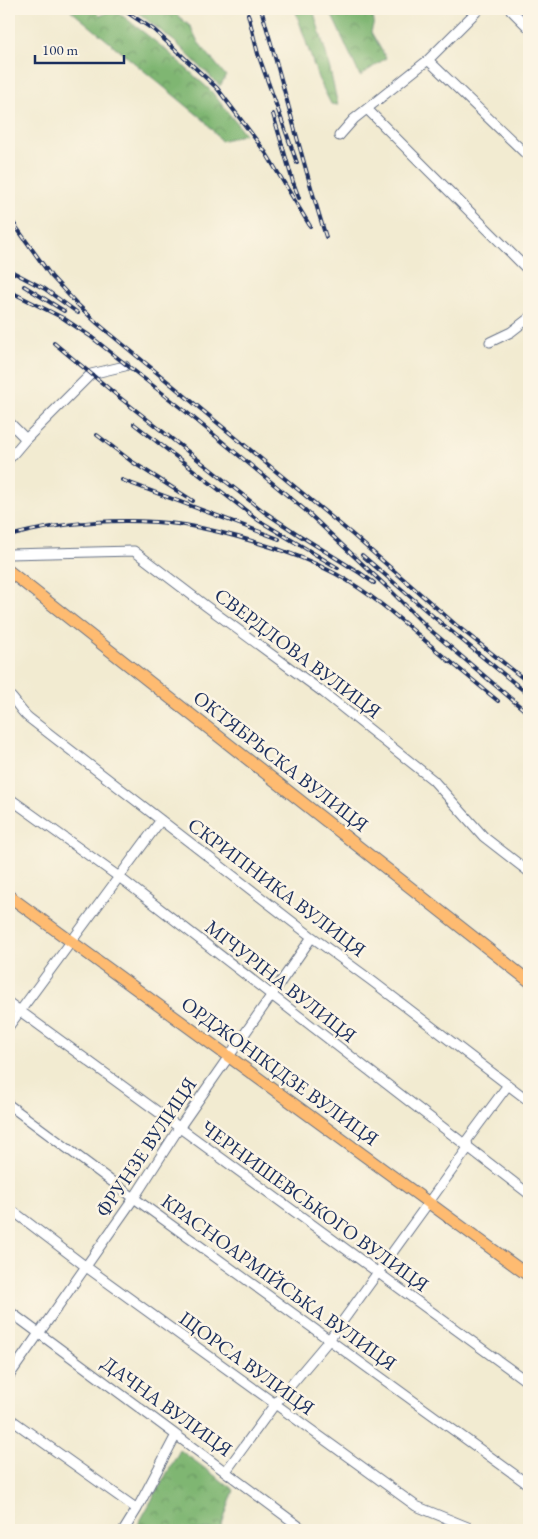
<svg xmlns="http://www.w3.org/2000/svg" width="538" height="1539" font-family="'EB Garamond',serif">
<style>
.forest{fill:url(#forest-crowns);stroke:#4d7268}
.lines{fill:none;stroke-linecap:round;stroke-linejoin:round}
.minor-casing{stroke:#667186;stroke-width:11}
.major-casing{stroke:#667186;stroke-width:13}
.minor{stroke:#fff;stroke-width:9}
.major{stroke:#febb71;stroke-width:11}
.rail-casing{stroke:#1b2f5e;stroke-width:4}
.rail{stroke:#fcf5e5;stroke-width:2;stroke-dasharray:5.5;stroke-linecap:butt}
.labels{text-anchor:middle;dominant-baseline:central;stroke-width:5;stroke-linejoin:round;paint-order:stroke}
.street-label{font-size:20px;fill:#1b2f5e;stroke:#fcf5e5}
</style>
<defs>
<pattern id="forest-crowns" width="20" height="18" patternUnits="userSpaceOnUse" patternTransform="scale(1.25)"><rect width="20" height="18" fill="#7fb672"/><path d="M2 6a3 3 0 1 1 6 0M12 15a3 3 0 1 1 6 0" fill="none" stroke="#679461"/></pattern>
</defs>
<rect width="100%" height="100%" fill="#fcf5e5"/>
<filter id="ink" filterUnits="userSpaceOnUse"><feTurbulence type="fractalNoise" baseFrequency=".02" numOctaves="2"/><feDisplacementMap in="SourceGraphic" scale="10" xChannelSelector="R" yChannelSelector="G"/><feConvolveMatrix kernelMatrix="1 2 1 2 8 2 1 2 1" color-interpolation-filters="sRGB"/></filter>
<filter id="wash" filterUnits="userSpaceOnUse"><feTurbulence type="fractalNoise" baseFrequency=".0096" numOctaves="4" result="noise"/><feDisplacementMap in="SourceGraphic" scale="20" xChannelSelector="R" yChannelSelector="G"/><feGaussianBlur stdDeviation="1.12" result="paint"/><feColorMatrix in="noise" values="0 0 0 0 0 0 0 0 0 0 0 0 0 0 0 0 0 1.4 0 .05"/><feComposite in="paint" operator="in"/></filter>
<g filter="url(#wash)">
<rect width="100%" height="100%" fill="#f2ebd1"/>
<path class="forest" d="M69 9H93L100 16 114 9 166 50 211 91 245 134 221 141 205 121Z
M133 9H170L191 27 198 42 226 76 220 86 174 41Z
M295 9H313L327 57 338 105 331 104 318 78Z
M329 9H370L374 21 371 32 386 58 360 76Z
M180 1450 234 1490 220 1530H135Z"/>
</g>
<g filter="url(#ink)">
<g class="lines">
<g class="minor-casing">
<path id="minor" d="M510 9 529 28
M428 60 529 157
M367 109 529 271
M339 136 354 119 428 60 479 9
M490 342 511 332 529 318
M9 422 26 439
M9 459 26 439 91 374 125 366
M9 554 134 551 206 606 324 693 433 780 484 837 529 872
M9 695C17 702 20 711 29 718L312 937 372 981 529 1101
M9 798 119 877 529 1194
M9 1003 529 1383
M9 1026 161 820
M9 1105 134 1198 529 1485
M9 1208 85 1266 416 1506 475 1530
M9 1311 304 1530
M9 1376 134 1198 179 1128 312 937
M9 1418 137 1509
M226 1471 275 1404 329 1340 468 1148 467 1140 508 1085
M124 1530 137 1509 176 1435"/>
</g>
<g class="major-casing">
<path id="major" d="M9 571 529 981
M9 896 529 1276"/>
</g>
<use href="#minor" class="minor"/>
<use href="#major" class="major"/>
<g class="rail-casing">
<path id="rail" d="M122 9 154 30 217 88 266 153 310 226
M261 9C284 85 302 162 326 237
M248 14 258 54 297 163
M273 114 293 182 299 198
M9 217 51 276 77 304 97 323 353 535 456 625 529 683
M9 270 45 289 78 313
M24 286 64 311
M9 291 63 318 90 336 190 415 305 510 390 590 428 628 529 714
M54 343 119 397 263 511 299 535 360 573 374 583
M134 424 258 520 338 568
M97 435 131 461 193 501
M122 480 279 539
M9 536C65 521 128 517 185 525 209 529 232 535 255 542 283 550 310 560 336 574 378 597 413 631 450 662
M362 555 435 618 529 695
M446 658 498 701"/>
</g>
<use href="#rail" class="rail"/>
</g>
</g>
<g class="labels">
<g class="street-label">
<text transform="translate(298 653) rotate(37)">СВЕРДЛОВА ВУЛИЦЯ</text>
<text transform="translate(281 761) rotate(38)">ОКТЯБРЬСКА ВУЛИЦЯ</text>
<text transform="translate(277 887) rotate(37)">СКРИПНИКА ВУЛИЦЯ</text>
<text transform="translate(281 981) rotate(38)">МІЧУРІНА ВУЛИЦЯ</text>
<text transform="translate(280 1071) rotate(36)">ОРДЖОНІКІДЗЕ ВУЛИЦЯ</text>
<text transform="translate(146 1147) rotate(-56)">ФРУНЗЕ ВУЛИЦЯ</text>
<text transform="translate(315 1206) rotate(36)">ЧЕРНИШЕВСЬКОГО ВУЛИЦЯ</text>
<text transform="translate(279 1282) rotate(36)">КРАСНОАРМІЙСЬКА ВУЛИЦЯ</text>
<text transform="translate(247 1363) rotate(36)">ЩОРСА ВУЛИЦЯ</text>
<text transform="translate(167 1406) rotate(36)">ДАЧНА ВУЛИЦЯ</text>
</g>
</g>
<rect width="538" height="1539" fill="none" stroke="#fcf5e5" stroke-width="30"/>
<path d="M35 55v8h89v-8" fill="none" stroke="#1b2f5e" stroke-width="2.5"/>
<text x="42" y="55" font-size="15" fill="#1b2f5e" stroke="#fcf5e5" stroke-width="4" paint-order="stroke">100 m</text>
</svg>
